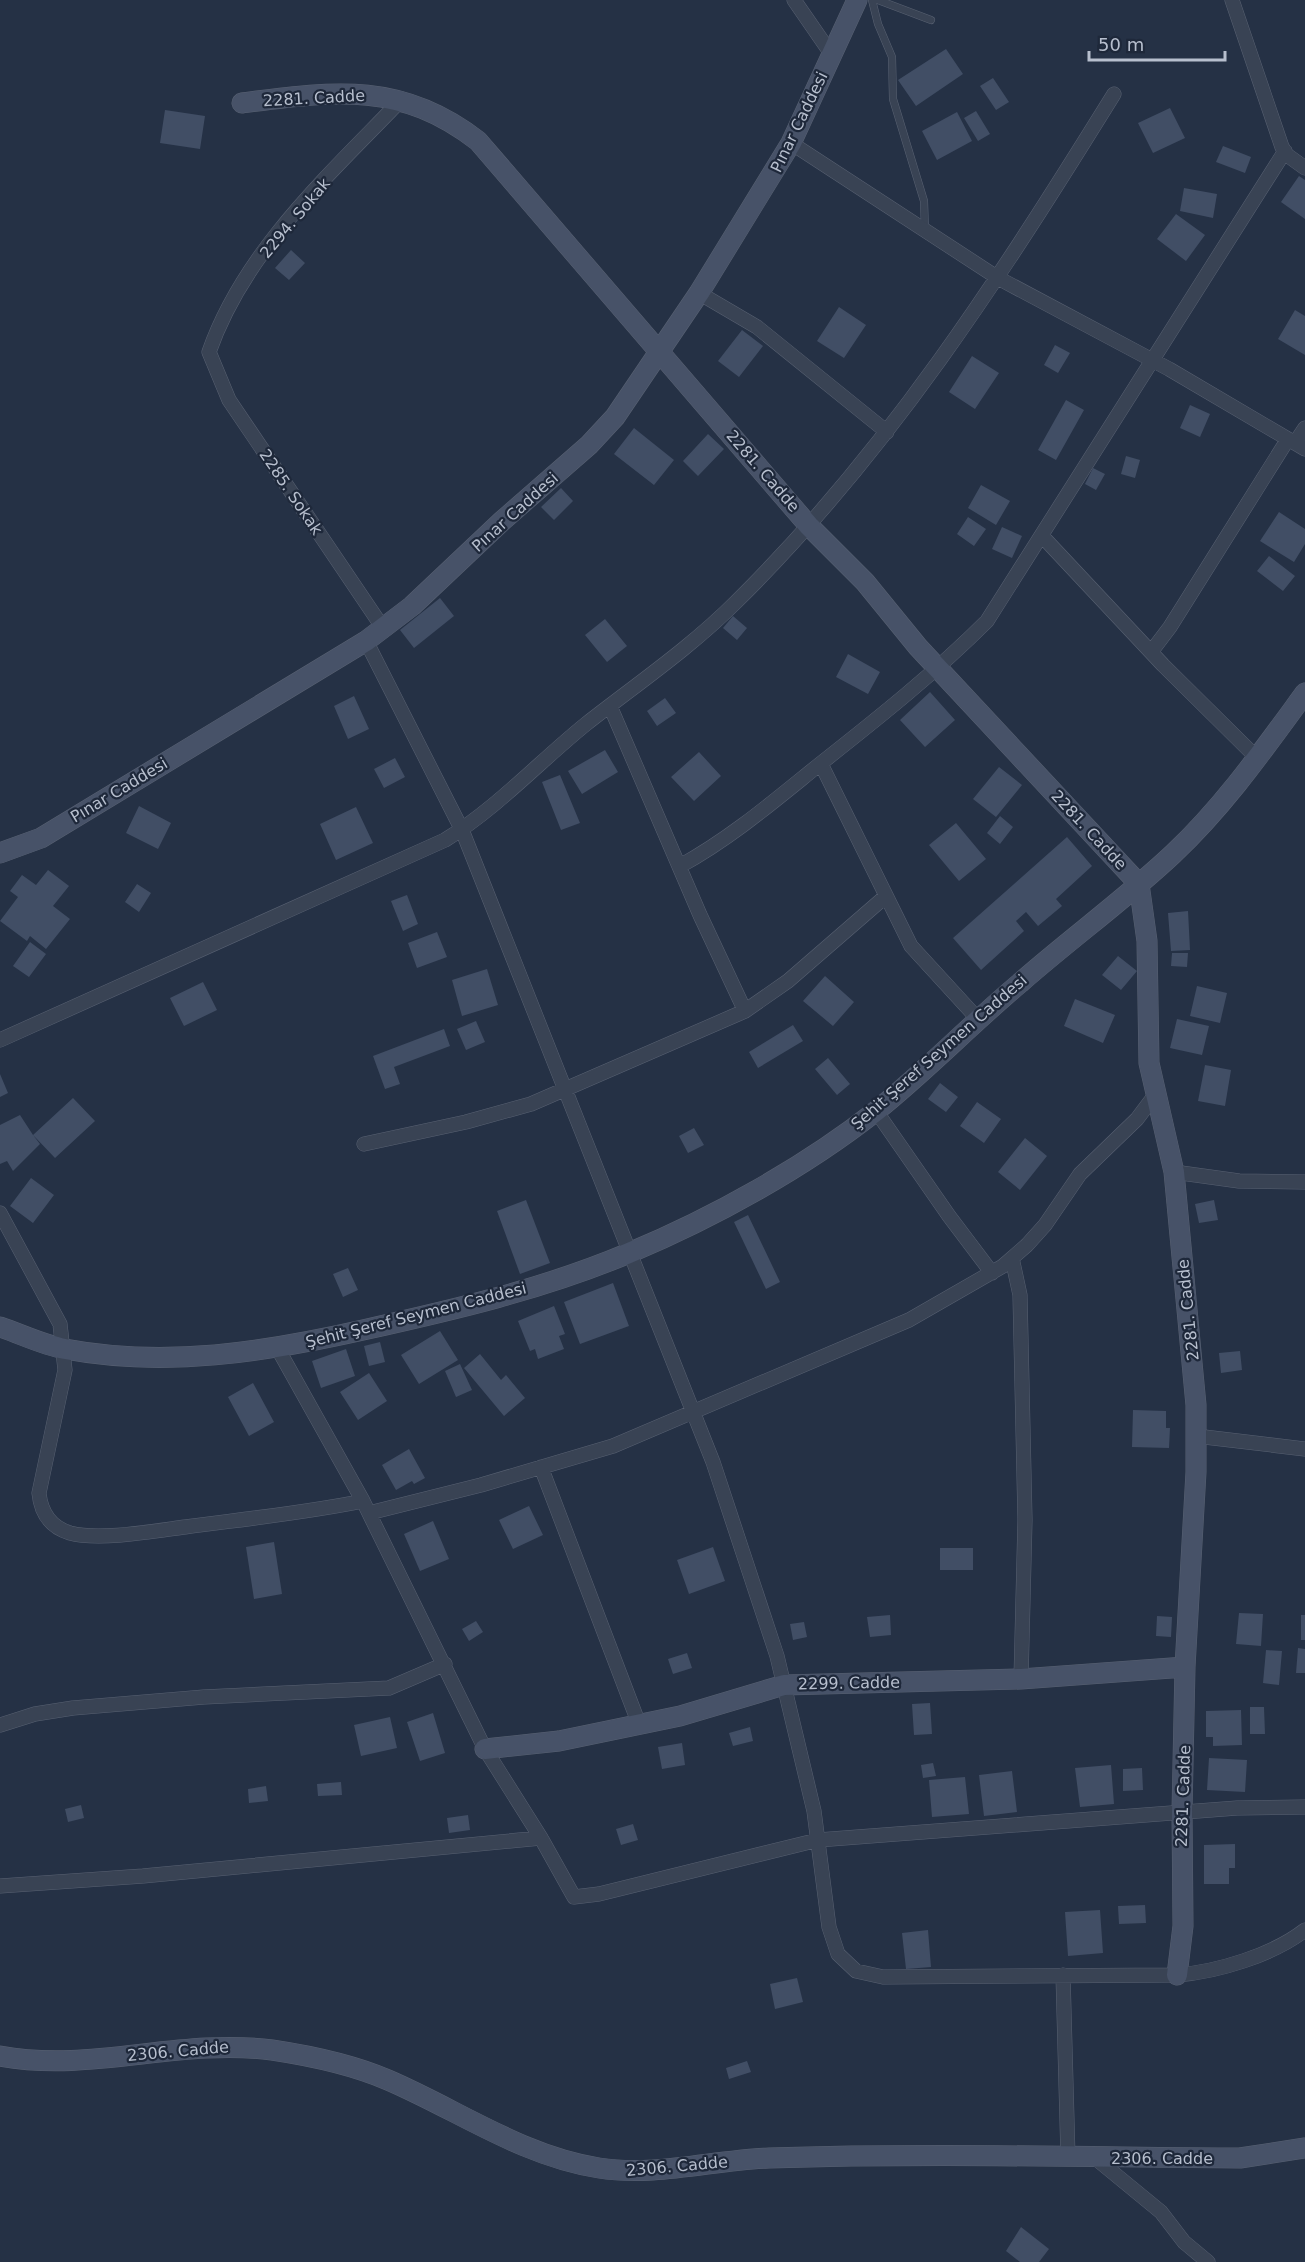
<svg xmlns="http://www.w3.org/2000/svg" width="1305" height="2262" font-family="'DejaVu Sans',sans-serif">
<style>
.building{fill:#414e65}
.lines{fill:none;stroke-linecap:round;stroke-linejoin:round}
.lane-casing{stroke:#586172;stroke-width:8}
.street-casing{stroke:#586172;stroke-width:15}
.secondary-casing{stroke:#586172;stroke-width:21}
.lane{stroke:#394354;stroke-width:7}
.street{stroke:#394354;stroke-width:14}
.secondary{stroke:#475268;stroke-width:20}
.labels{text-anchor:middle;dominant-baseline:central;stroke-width:4.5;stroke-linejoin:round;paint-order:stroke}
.street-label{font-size:16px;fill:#b7bfce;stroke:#1e283a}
</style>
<rect width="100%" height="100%" fill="#253145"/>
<path class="building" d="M946 49 963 74 916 106 898 80Z
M993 78 1009 102 996 110 980 86Z
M1170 108 1185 138 1153 153 1138 123Z
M165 110 205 116 200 149 160 143Z
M976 111 990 134 978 141 964 118Z
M957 112 972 141 937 160 922 131Z
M1223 146 1251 157 1245 173 1216 162Z
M1299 176 1305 180V219L1281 202Z
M1184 188 1217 194 1213 218 1180 211Z
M1176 214 1205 235 1186 261 1157 239Z
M291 250 305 263 289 280 275 268Z
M839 307 866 325 844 358 817 341Z
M1295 310 1305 316V355L1278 339Z
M742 330 763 346 739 377 718 361Z
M1055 345 1070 353 1058 373 1044 365Z
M972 356 999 373 975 409 949 392Z
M1066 400 1084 410 1056 460 1038 450Z
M1190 405 1210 414 1200 437 1180 428Z
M634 428 674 460 654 485 614 454Z
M708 434 724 449 698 476 683 461Z
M1126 456 1140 460 1135 478 1121 474Z
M1093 468 1105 474 1096 490 1085 484Z
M981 485 1010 501 996 525 968 508Z
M561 488 573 501 554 520 541 507Z
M1279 512 1305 529V544L1294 562 1260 541Z
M968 517 986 529 974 546 957 534Z
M1002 527 1022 536 1012 558 992 549Z
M1269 556 1295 576 1283 591 1257 571Z
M440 598 454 616 414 648 400 630Z
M733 616 747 628 737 640 723 628Z
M605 619 627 646 607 662 585 635Z
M848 654 880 672 868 694 836 677Z
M930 692 955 720 925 747 900 720Z
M354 696 369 729 348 739 334 706Z
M665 698 676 713 657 726 647 711Z
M605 750 618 772 582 794 568 771Z
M699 752 721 776 694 801 671 777Z
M395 758 405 777 384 788 374 769Z
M999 767 1022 785 996 817 973 799Z
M560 775 580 823 561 830 542 782Z
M139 806 171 823 158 849 126 833Z
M356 807 373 843 336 860 320 824Z
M1000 816 1013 827 1000 844 987 833Z
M956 823 986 859 959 881 929 845Z
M1067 837 1092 866 1056 899 1062 906 1038 926 1026 912 1016 921 1024 931 981 970 953 938Z
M48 870 69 886 53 906 70 919 46 949 30 936 27 941 0 921 18 897 10 891 22 875 36 885Z
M137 884 151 893 139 912 125 902Z
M407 895 418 924 403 931 391 901Z
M1188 911 1190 950 1171 951 1168 913Z
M437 932 447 957 417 968 408 943Z
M30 942 46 954 29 977 13 966Z
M1172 953H1188L1187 967 1171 966Z
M1118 956 1137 971 1121 990 1102 975Z
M487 969 498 1005 462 1016 452 980Z
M825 976 854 1002 833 1026 803 1001Z
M203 982 217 1010 184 1026 170 998Z
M1197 986 1227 993 1220 1023 1190 1016Z
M1075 999 1115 1015 1103 1043 1064 1026Z
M1177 1019 1209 1026 1202 1055 1170 1048Z
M476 1021 485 1042 466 1050 457 1029Z
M793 1025 803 1041 758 1068 749 1052Z
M444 1029 450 1046 394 1067 400 1084 385 1089 373 1056Z
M828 1058 850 1084 837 1095 815 1069Z
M1205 1065 1231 1070 1225 1106 1198 1101Z
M0 1074 8 1093 0 1097Z
M940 1083 958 1097 946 1112 928 1099Z
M73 1098 95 1121 55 1158 33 1135 40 1144 13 1171 7 1161 0 1164V1125L20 1115 33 1135Z
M977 1102 1001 1119 984 1143 960 1126Z
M694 1128 704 1145 688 1153 679 1136Z
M1025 1138 1047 1156 1020 1190 998 1172Z
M31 1178 54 1195 33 1223 10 1206Z
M526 1200 550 1263 520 1274 497 1211Z
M1214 1200 1218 1220 1199 1223 1195 1204Z
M748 1215 780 1282 766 1289 734 1222Z
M348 1268 358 1290 343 1297 333 1274Z
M613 1283 629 1326 580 1344 564 1302Z
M554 1306 565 1334 559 1336 564 1349 538 1359 535 1349 530 1351 518 1321Z
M440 1331 458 1360 419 1384 401 1355Z
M380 1342 385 1362 369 1366 364 1346Z
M346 1349 355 1376 321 1388 312 1361Z
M1240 1351 1242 1370 1221 1373 1219 1353Z
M480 1354 501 1380 506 1375 525 1398 504 1416 464 1368Z
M460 1364 472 1390 456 1397 445 1371Z
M369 1373 387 1401 358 1420 340 1392Z
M253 1383 274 1422 249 1436 228 1397Z
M1133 1410 1166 1411V1428H1170L1169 1448 1132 1447Z
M409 1449 425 1478 414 1484 412 1481 396 1490 382 1465Z
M529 1506 543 1535 513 1549 499 1520Z
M433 1521 449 1559 420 1571 404 1534Z
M274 1542 282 1594 254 1599 246 1547Z
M713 1547 725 1581 689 1594 677 1560Z
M940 1548H973V1570H940Z
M1239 1613 1263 1614 1261 1646 1236 1644Z
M890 1615 891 1635 870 1637 867 1617Z
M1301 1615H1305V1640H1301Z
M1157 1616 1172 1617 1171 1637 1156 1636Z
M476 1621 483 1632 469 1641 462 1629Z
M804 1622 807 1637 793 1640 790 1624Z
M1298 1648 1305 1649V1673H1296Z
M1266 1650 1282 1651 1279 1685 1263 1683Z
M687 1653 692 1668 673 1674 668 1659Z
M930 1703 932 1734 914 1735 912 1704Z
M1250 1707H1264L1265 1734H1250Z
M1241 1710 1242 1745 1213 1746V1737H1206V1711Z
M433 1713 445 1753 420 1761 407 1722Z
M390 1717 397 1748 361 1756 354 1725Z
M750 1727 753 1741 733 1746 729 1733Z
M682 1743 685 1765 662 1769 658 1747Z
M1209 1758 1247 1760 1245 1792 1207 1790Z
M933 1763 936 1776 923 1778 921 1765Z
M1111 1765 1114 1804 1080 1807 1075 1768Z
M1142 1768 1143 1790 1123 1791V1769Z
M1012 1771 1017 1812 984 1816 979 1775Z
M965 1777 969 1814 932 1817 929 1780Z
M341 1782 342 1795 318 1796 317 1784Z
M266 1786 268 1801 249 1803 248 1789Z
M81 1805 84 1818 68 1822 65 1809Z
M468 1815 470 1830 449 1833 447 1818Z
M633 1824 638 1840 621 1845 616 1829Z
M1235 1844V1868H1229V1884H1204V1845Z
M1145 1905 1146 1923 1119 1924 1118 1906Z
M1100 1910 1103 1953 1068 1956 1065 1912Z
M928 1930 931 1967 906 1969 902 1933Z
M797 1978 803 2002 775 2009 770 1984Z
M747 2061 751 2072 729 2079 726 2068Z
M1021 2227 1049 2249 1039 2262H1020L1006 2251Z"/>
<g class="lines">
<g class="lane-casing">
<path id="lane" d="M872 0 878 24 892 57 893 99 924 201 925 230
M878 0 931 20"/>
</g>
<g class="street-casing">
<path id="street" d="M794 0 832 55
M1232 0 1282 147 1287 155 1305 168
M791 143 998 278 1169 369 1305 449
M699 293 757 327 887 432
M1295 443 1305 428
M1043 537 1163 665 1257 758
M383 628 229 400 209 352C244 251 330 174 402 99
M366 641 462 830 713 1462 777 1656 814 1811 829 1927 838 1954 856 1971 883 1977 1177 1975C1217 1972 1273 1955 1305 1930
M1151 652 1170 627 1288 439
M610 706 700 915 745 1011
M821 764 911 946 977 1018
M680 866C731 838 774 801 820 764 877 719 935 673 987 621L1285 151
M0 1040 445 840C497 808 539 762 586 724 637 684 690 648 736 602 889 451 1001 276 1114 94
M876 1111 949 1216 992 1273
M364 1144 466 1122 531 1104 745 1011 788 981 886 896
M1174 1172 1239 1181 1305 1182
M0 1213 60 1324 65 1370 39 1493C41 1513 50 1527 70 1533 99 1541 155 1531 185 1527 245 1519 305 1513 363 1501
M1012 1258 1020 1295 1025 1520 1021 1679
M278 1349 363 1501 485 1749 541 1838 574 1897 599 1894 818 1840 1237 1808 1305 1807
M1196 1436 1305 1449
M541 1467 639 1724
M369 1513 481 1485 613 1446 909 1320 1003 1266 1027 1245 1045 1225 1080 1174 1137 1119 1155 1095
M0 1725 35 1714 73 1708 204 1697 389 1688 445 1664
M0 1886 143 1876 541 1838
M1063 1975 1068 2157
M1094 2157 1161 2212 1184 2242 1208 2262"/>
</g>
<g class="secondary-casing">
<path id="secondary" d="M242 103C334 91 401 81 478 141L809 526 865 582 918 647 1139 884 1147 941 1149 1063 1174 1172 1196 1405V1472L1185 1667 1182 1812 1183 1926 1177 1975
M0 853 41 838 366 641 412 606 502 521 589 445 615 417 699 293 791 143 857 0
M0 1327C21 1334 43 1345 65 1349 166 1368 265 1352 363 1330 453 1310 544 1289 629 1253 713 1218 805 1167 876 1111 926 1071 971 1024 1020 983 1070 939 1124 900 1173 854 1224 806 1264 749 1305 693
M485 1749 559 1741 680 1716 784 1685 1021 1679 1185 1667
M0 2056C92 2073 178 2038 272 2050 312 2056 351 2064 388 2080 458 2110 522 2156 599 2168 655 2177 713 2160 769 2158 926 2153 1083 2157 1240 2158L1305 2148"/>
</g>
<use href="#lane" class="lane"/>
<use href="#street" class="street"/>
<use href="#secondary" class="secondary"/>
</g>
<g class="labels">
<g class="street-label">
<text transform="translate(314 98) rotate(-3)">2281. Cadde</text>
<text transform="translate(799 122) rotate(-64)">Pınar Caddesi</text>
<text transform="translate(295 218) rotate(-50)">2294. Sokak</text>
<text transform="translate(763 471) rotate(49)">2281. Cadde</text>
<text transform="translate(291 492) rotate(56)">2285. Sokak</text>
<text transform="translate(515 512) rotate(-42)">Pınar Caddesi</text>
<text transform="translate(119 790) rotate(-31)">Pınar Caddesi</text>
<text transform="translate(1089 830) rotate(47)">2281. Cadde</text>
<text transform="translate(939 1052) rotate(-41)">Şehit Şeref Seymen Caddesi</text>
<text transform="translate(1188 1310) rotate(-96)">2281. Cadde</text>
<text transform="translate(416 1315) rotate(-14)">Şehit Şeref Seymen Caddesi</text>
<text transform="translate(849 1683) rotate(-1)">2299. Cadde</text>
<text transform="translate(1183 1796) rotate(-88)">2281. Cadde</text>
<text transform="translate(178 2051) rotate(-5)">2306. Cadde</text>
<text x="1162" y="2158">2306. Cadde</text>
<text transform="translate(677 2166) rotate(-5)">2306. Cadde</text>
</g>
</g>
<path d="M1089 51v9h136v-9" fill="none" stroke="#b7bfce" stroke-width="3"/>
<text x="1098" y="51" font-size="18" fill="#b7bfce" stroke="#1e283a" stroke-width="4.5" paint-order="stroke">50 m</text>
</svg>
